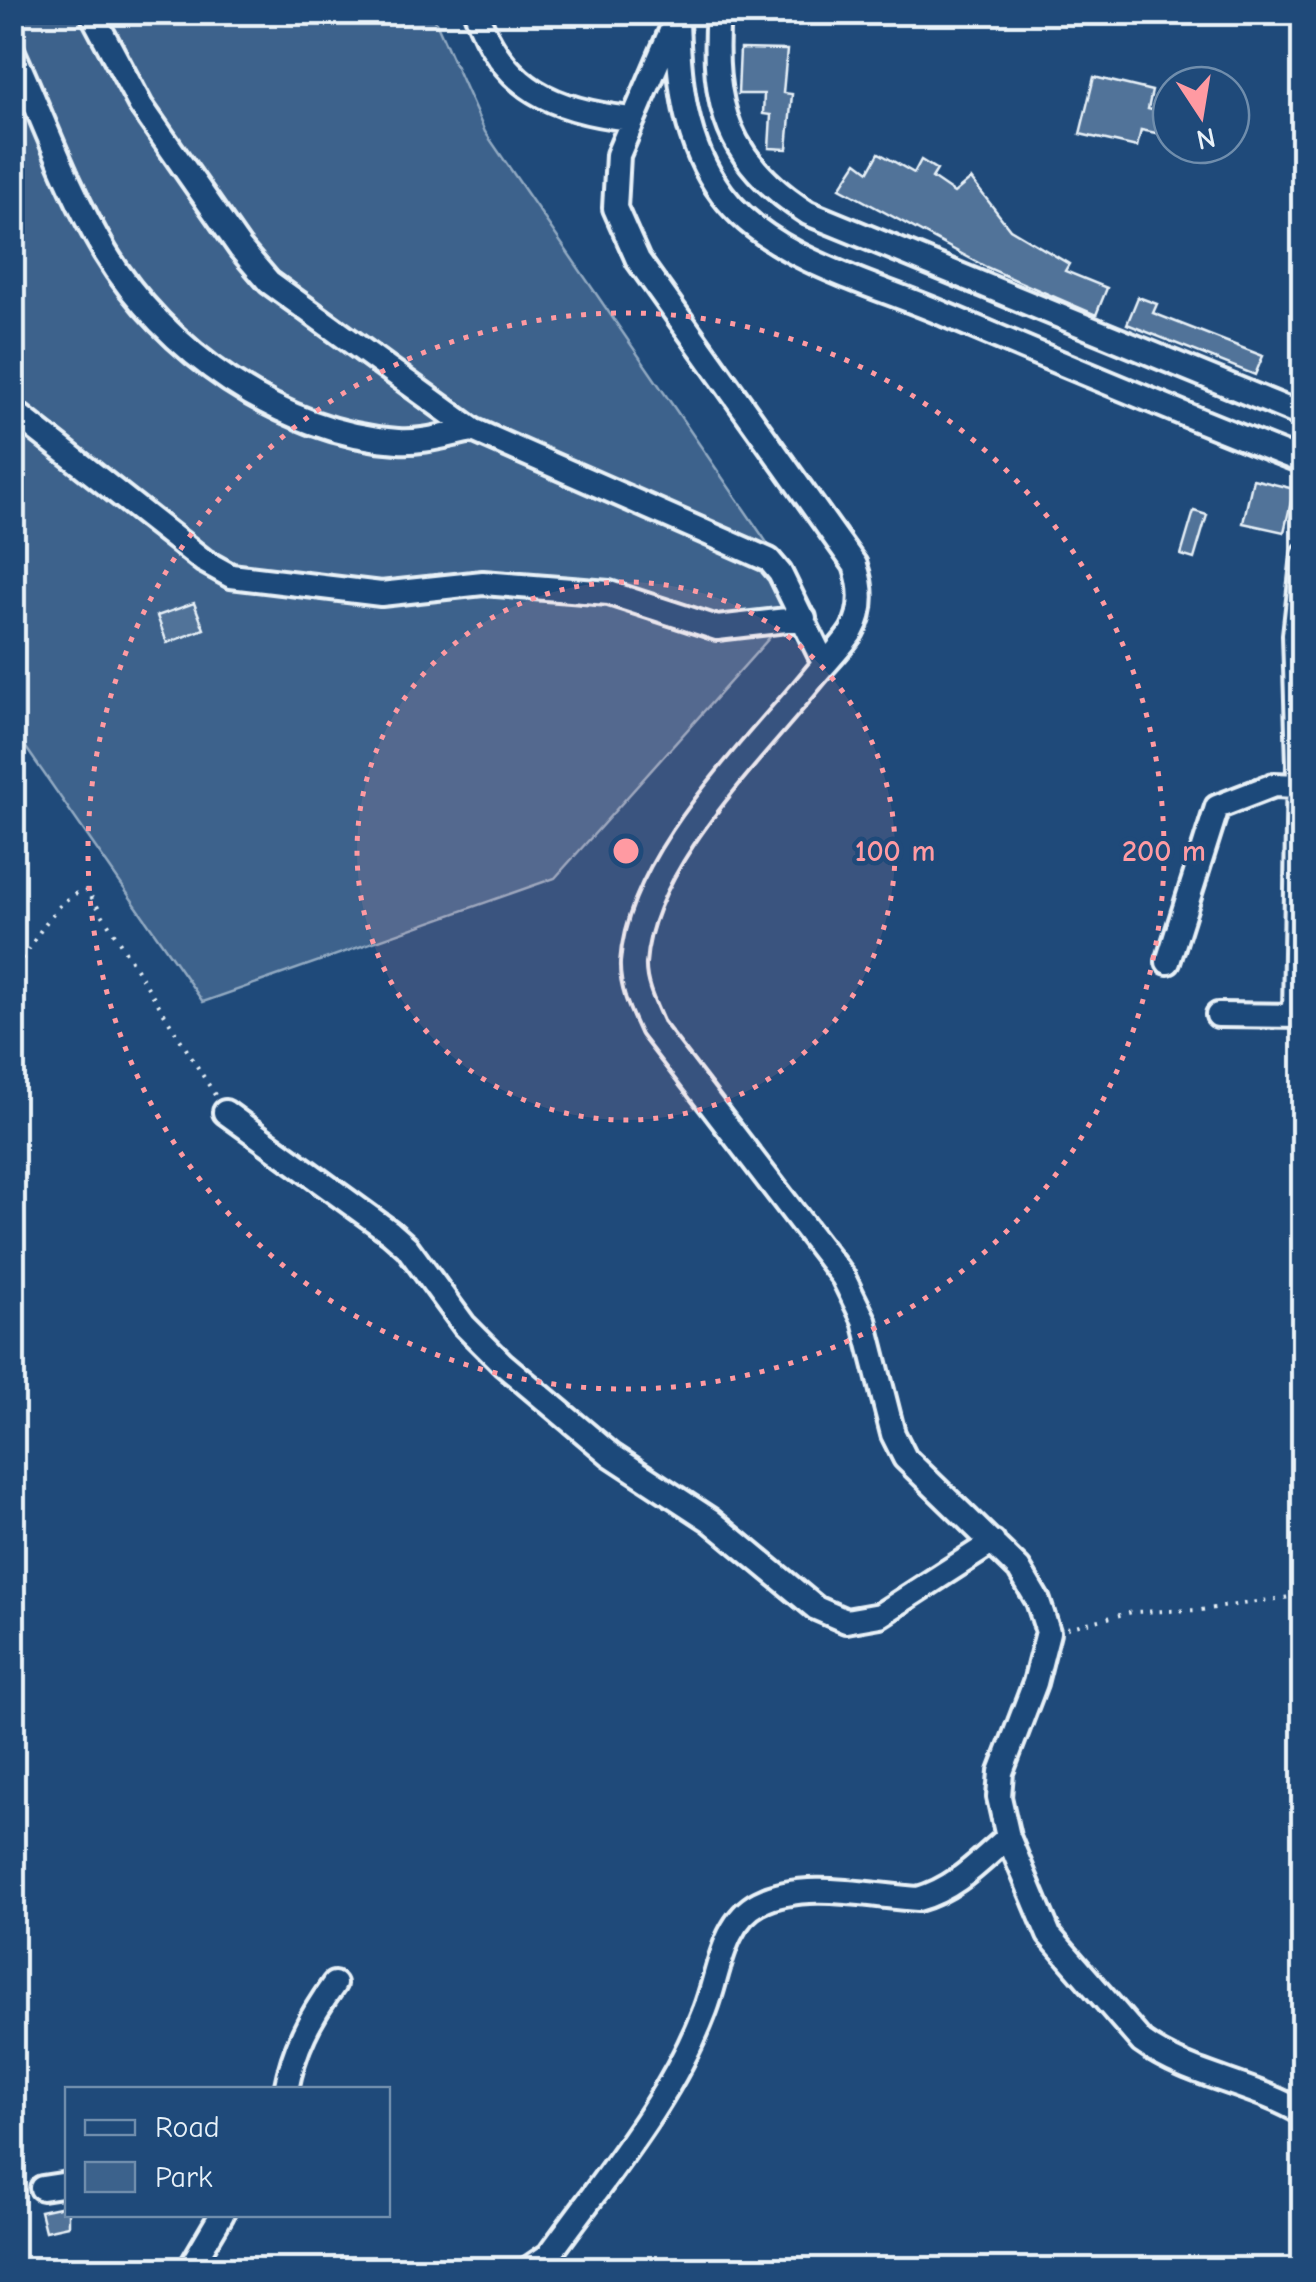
<svg xmlns="http://www.w3.org/2000/svg" width="1316" height="2282" font-family="'Comic Neue',sans-serif">
<style>
.green{fill:#3c628c;stroke:#92aac2;stroke-width:2.5}
.building{fill:#517399;stroke:#e8f1f8;stroke-width:2.5}
.lines{fill:none;stroke-linecap:round;stroke-linejoin:round}
.minor-casing{stroke:#e8f1f8;stroke-width:30}
.path{stroke:#e8f1f8;stroke-width:4;stroke-dasharray:2.5 8;stroke-linecap:butt}
.minor{stroke:#1f4a7a;stroke-width:22}
.ring{fill:none;stroke:#ff9aa2;stroke-width:5;stroke-dasharray:5 10}
.centre{fill:#ff9aa2;stroke:#1f4a7a;stroke-width:5}
.ring-label{font-size:30px;text-anchor:middle;font-weight:bold;fill:#ff9aa2;stroke:#1f4a7a;stroke-width:9;stroke-linejoin:round;paint-order:stroke}
</style>
<rect width="100%" height="100%" fill="#1f4a7a"/>
<filter id="ink" filterUnits="userSpaceOnUse"><feTurbulence type="fractalNoise" baseFrequency=".01" numOctaves="2"/><feDisplacementMap in="SourceGraphic" scale="20" xChannelSelector="R" yChannelSelector="G"/><feConvolveMatrix kernelMatrix="1 2 1 2 8 2 1 2 1" color-interpolation-filters="sRGB"/></filter>
<g filter="url(#ink)">
<path class="green" d="M12 13H432L485 132 805 598 555 878 203 1002 13 729Z"/>
<path class="building" d="M740 49 787 50 783 93 792 94 787 149 769 148 771 115 763 114 764 94H738Z
M1094 77 1152 91 1148 109 1161 112 1156 133 1141 130 1137 147 1080 134Z
M879 153 914 173 921 160 937 170 932 178 954 193 971 179 1010 229 1069 264 1065 271 1107 288 1096 315 986 267 840 188 857 162 869 171Z
M1138 297 1157 304 1153 313 1263 356 1255 375 1127 324Z
M1253 479 1294 489 1284 532 1243 523Z
M1194 511 1207 515 1194 559 1181 555Z
M194 603 204 629 167 643 157 616Z
M68 2205V2226L45 2231 40 2211Z"/>
<g class="lines">
<g class="minor-casing">
<path id="minor" d="M91 12 141 106 240 248 269 282 473 430 769 560 780 573 824 663
M476 12C503 89 554 111 631 119
M718 12C711 105 727 162 808 213L1304 416
M677 17 618 155 615 208 638 260 855 565C862 586 864 610 852 631 842 647 825 663 813 678 750 755 640 860 633 963 632 986 643 1008 652 1028L843 1277 864 1320 893 1434 905 1458 1019 1569 1038 1601 1048 1632 1035 1683 1001 1772 999 1797 1008 1837 1049 1935 1142 2042C1190 2077 1253 2083 1304 2114
M677 21C679 82 684 143 722 194 771 260 873 283 946 315 1065 365 1183 415 1304 462
M12 50C43 118 67 188 105 252 164 350 282 434 398 441 422 443 450 434 473 430
M12 410 204 561 231 576 381 594 483 583 609 593 717 628 804 618
M1168 962 1217 807 1274 785 1298 786
M1218 1015 1304 1016
M1295 1015 1299 764 1295 635 1304 555
M225 1112 390 1232 407 1247 464 1325 503 1364 611 1455 710 1520 816 1608 846 1621 880 1615 993 1542
M286 2090C294 2048 309 2019 334 1984
M42 2188 68 2184
M189 2270 222 2214
M527 2270 549 2255C605 2177 671 2100 705 2010 719 1975 722 1922 759 1903 803 1880 870 1896 918 1899 955 1889 979 1862 1008 1837"/>
</g>
<path class="path" d="M12 977C29 952 55 894 87 890L215 1095
M1067 1628 1132 1612 1201 1610 1304 1595"/>
<use href="#minor" class="minor"/>
</g>
</g>
<circle cx="626" cy="851" r="269" fill="#ff9aa2" fill-opacity=".12"/>
<g class="ring">
<circle cx="626" cy="851" r="269"/>
<circle cx="626" cy="851" r="538"/>
</g>
<circle cx="626" cy="851" r="15" class="centre"/>
<g class="ring-label">
<text x="895" y="861">100 m</text>
<text x="1164" y="861">200 m</text>
</g>
<rect width="1316" height="2282" fill="none" stroke="#1f4a7a" stroke-width="50"/>
<rect x="25" y="25" width="1266" height="2232" fill="none" stroke="#e8f1f8" stroke-width="4" filter="url(#ink)"/>
<rect x="65" y="2087" width="325" height="130" fill="#1f4a7a" stroke="#6f8dac" stroke-width="2.5"/>
<rect x="85" y="2120" width="50" height="15" fill="#1f4a7a" stroke="#6f8dac" stroke-width="2.5"/>
<text x="155" y="2137" font-size="30" fill="#e8f1f8">Road</text>
<rect x="85" y="2162" width="50" height="30" fill="#3c628c" stroke="#6f8dac" stroke-width="2.5"/>
<text x="155" y="2187" font-size="30" fill="#e8f1f8">Park</text>
<g transform="translate(1201 115) rotate(168)"><circle r="48" fill="#1f4a7a" stroke="#6f8dac" stroke-width="2.5"/>
<path d="M0-8L18 38L0 25L-18 38Z" fill="#ff9aa2"/>
<text y="-15" font-size="28" font-weight="bold" text-anchor="middle" fill="#e8f1f8">N</text>
</g>
</svg>
